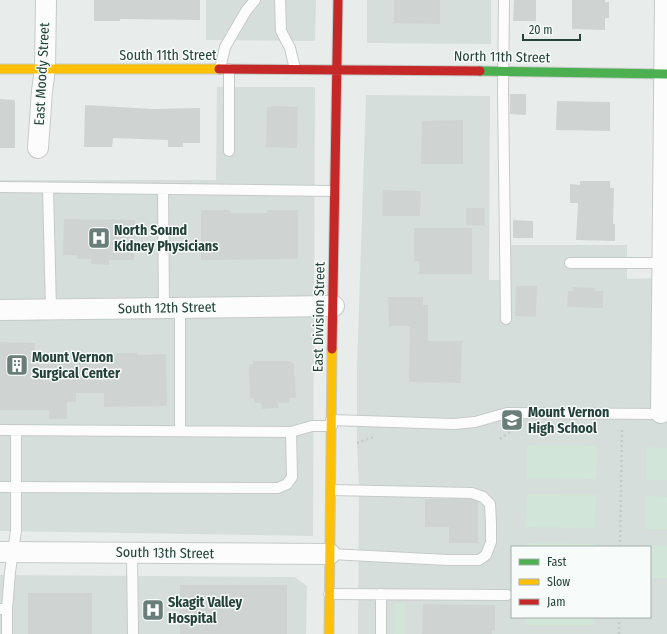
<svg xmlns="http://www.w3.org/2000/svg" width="667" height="634" font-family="'Fira Sans Condensed',sans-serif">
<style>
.built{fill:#d6dedb;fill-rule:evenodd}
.green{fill:#d1e6d8}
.building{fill:#cfd4d2}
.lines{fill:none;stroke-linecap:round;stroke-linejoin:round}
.lane-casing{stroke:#c5cac8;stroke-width:12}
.street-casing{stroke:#c5cac8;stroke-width:22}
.fast-casing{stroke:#c3cbc8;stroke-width:11}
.slow-casing{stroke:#c3cbc8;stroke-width:11}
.jam-casing{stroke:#c3cbc8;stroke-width:11}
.path{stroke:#c3ccca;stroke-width:2.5;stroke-dasharray:2 3;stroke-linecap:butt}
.lane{stroke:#fcfcfc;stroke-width:10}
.street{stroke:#fcfcfc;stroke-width:20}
.fast{stroke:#4caf50;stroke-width:9}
.slow{stroke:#ffc107;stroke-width:9}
.jam{stroke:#c62828;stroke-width:9}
.labels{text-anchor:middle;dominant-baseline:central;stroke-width:3;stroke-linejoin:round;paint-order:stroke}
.street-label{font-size:14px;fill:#24423a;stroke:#f7fbf9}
.poi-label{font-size:14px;font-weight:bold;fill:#24423a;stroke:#f7fbf9;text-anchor:start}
</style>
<rect width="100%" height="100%" fill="#e8edeb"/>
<path class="built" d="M206 0H316L315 41 206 40Z
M367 0H491V44L367 43Z
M217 87H315L313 536 0 531V180H216Z
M366 95 490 96 489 280H503V245H627V279L667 278V634H358L359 487 357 443V368ZM512 547H650V617H512Z
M0 575 295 577 307 586 306 634H0Z"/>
<path class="green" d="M527 445 597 446 596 479 527 478Z
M646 447 667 448V480H646Z
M527 494 596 495 595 528 526 527Z
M646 496 667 497V529H645Z
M526 543 595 544V547H526Z
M645 545 667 546V578H650V547H645Z
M395 603H405V634H394Z
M525 617H594V625H525Z"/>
<path class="building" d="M94 0H200V20L120 19V21H94Z
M394 0H440V24L394 23Z
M514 0H536V21H513Z
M572 0H605V2H609V18H605V30L572 29Z
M510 94H526V115L510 114Z
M0 99 15 100V148H0Z
M557 101 610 102V131L556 130Z
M85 105 152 109 200 108V143H183V147H168V140L113 138 112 147H84Z
M277 106 298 107 297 148 266 147 267 107Z
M463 120V164H421L422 121Z
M580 181H610V188H614L613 224H615V241L576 240 578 203H570V184L580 185Z
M383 190 421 191 420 216H382Z
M466 208H485V226L466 225Z
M201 210H230V213H267V210H298V259L201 260Z
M64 219 135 220 134 260H109V265L91 264V259H77V255H63Z
M513 220 533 221V238H513Z
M414 228H472V274H419V261H414Z
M516 286H537L536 317 515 316Z
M573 287 595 288V291H603V308L567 307 568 291H573Z
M388 297H423V305H428V341H462L461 383 409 382 410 326H389Z
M0 342 35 343V364L73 363V359L113 358V353H137V355L166 354 167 406 104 407V393H76V402H67V419H49V410H0Z
M253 361H291V363H294V376H295L296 398H289V403H278V408L262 409 261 403H254V398H250L249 365 253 364Z
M425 499H471L478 502V543H449V527H425Z
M180 585H287V634H180Z
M28 593H92V634H28Z
M423 604 495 605V630H492V634H422Z"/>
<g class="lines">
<g class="lane-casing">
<path id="lane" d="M280 0 281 31 290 48 295 69
M504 0 503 93 506 319
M220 69 225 47 246 11 255 0
M229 151V69
M0 187 334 191
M48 188 51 310
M163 189 164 308
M570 263H663
M180 308V431
M331 420 454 424 475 422 507 413 665 414
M0 430 291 432 312 426H332
M0 487 278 488 287 484 292 477 291 432
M132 553 133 634
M330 554 448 560H479L486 555 491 542V523L490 504 483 497 472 493 331 490
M329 594 507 595
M0 609H7V634
M7 609 10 572 16 531V431
M381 634V594"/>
</g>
<g class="street-casing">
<path id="street" d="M38 148 42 91 45 69 46 0
M0 310 334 306
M661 413 665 0
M0 552 330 554"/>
</g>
<g class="fast-casing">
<path id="fast" d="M480 71 667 74"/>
</g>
<g class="slow-casing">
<path id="slow" d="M0 69H219
M329 634 332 349"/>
</g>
<g class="jam-casing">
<path id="jam" d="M219 69 480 71
M332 349 338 0"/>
</g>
<path class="path" d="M500 439 516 428
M357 443 373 437
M620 547 622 429
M619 634V617"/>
<use href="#lane" class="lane"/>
<use href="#street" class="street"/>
<use href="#fast" class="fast"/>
<use href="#slow" class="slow"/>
<use href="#jam" class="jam"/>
</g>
<defs>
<g id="hospital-square" transform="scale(1.15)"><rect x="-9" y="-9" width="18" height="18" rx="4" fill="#697e78" stroke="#f7fbf9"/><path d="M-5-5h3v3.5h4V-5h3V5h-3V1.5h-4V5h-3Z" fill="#fff"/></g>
<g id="building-square" transform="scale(1.15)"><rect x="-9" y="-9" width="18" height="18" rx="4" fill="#697e78" stroke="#f7fbf9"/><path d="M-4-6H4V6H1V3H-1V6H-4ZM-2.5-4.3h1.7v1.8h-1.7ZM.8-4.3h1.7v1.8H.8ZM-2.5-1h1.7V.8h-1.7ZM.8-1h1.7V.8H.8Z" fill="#fff"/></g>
<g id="school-square" transform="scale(1.15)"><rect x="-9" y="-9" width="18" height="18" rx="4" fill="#697e78" stroke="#f7fbf9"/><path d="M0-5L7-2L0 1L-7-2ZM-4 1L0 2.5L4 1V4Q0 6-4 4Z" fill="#fff"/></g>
</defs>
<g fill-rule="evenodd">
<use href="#hospital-square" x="99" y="238"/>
<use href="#building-square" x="17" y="365"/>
<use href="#school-square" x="512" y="420"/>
<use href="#hospital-square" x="153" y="610"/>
</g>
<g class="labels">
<g class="street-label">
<text x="168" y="55">South 11th Street</text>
<text transform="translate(502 57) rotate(1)">North 11th Street</text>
<text transform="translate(42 74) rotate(-87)">East Moody Street</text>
<text transform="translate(167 308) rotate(-1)">South 12th Street</text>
<text transform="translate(319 317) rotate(-89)">East Division Street</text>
<text transform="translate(165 553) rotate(1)">South 13th Street</text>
</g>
<g class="poi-label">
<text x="114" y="230">North Sound<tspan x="114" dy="16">Kidney Physicians</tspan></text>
<text x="32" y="357">Mount Vernon<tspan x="32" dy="16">Surgical Center</tspan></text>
<text x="528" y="412">Mount Vernon<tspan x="528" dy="16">High School</tspan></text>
<text x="168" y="602">Skagit Valley<tspan x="168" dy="16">Hospital</tspan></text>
</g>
</g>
<rect x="511" y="546" width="140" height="72" fill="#f7fbf9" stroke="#a3b1ad"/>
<rect x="519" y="559" width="20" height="6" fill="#4caf50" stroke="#a3b1ad"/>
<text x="547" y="566" font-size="12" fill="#24423a">Fast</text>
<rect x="519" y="579" width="20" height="6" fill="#ffc107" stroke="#a3b1ad"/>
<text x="547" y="586" font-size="12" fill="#24423a">Slow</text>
<rect x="519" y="599" width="20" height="6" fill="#c62828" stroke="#a3b1ad"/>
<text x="547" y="606" font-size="12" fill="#24423a">Jam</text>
<path d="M523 34v6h57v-6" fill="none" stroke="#24423a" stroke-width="2"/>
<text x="529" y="34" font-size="12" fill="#24423a" stroke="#f7fbf9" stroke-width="3" paint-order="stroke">20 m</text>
</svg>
